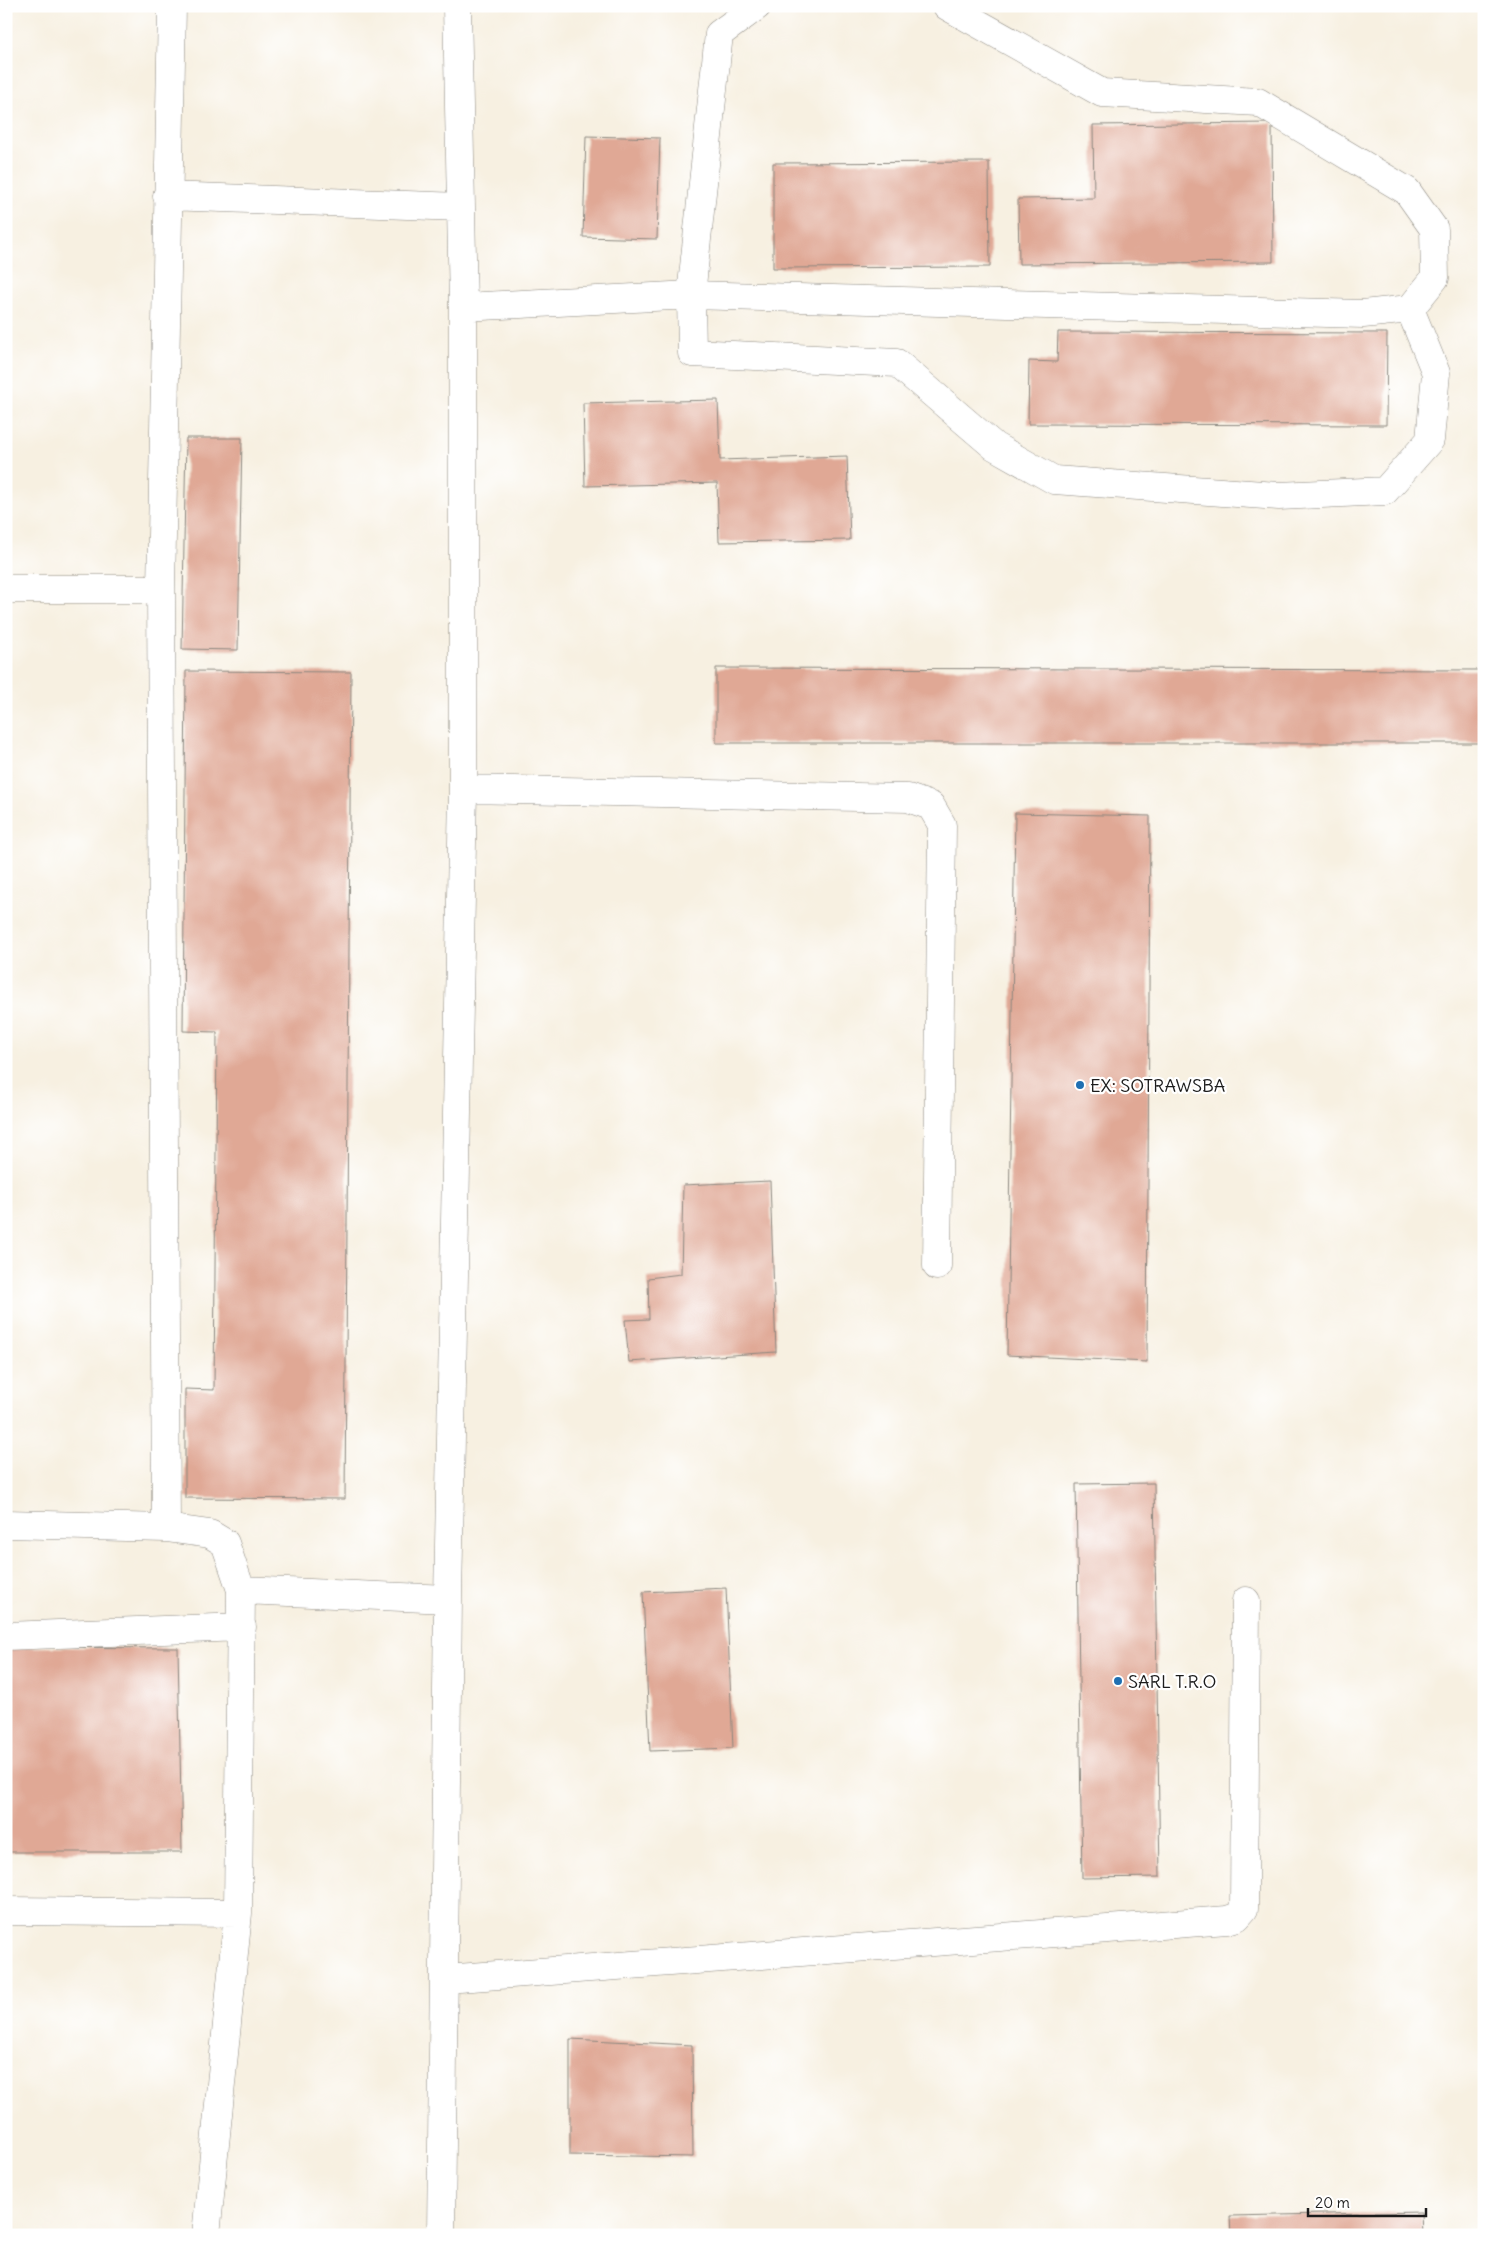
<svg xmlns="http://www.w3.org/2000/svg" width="1490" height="2241" font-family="Delius,sans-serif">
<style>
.building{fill:#e0a895}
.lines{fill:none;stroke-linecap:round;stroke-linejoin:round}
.minor-casing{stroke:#8a867e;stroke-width:29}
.minor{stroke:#fff;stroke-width:28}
.poi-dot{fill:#1f6fb2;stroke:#fff;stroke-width:2}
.labels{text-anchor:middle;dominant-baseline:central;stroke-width:4.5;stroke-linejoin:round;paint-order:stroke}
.poi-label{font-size:18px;fill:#1c1c1c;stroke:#fff;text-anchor:start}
</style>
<rect width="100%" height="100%" fill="#fff"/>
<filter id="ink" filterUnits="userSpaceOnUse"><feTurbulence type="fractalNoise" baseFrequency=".02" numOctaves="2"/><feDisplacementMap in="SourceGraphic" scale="10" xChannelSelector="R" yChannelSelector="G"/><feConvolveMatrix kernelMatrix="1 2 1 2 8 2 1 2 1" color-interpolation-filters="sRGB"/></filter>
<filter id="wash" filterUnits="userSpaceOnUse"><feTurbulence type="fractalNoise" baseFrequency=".0096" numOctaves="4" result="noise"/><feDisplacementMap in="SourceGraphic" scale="20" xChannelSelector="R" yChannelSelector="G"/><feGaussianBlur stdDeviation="1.12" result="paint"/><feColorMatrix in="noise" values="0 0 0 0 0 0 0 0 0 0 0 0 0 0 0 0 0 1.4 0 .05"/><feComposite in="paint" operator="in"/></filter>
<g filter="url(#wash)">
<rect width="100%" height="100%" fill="#f7f0e1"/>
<g id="blocks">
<path class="building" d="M1272 123 1273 262 1019 264 1018 199 1094 198 1093 125Z
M586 136 660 138 657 239 583 237Z
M989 162 990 267 773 268V163Z
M1058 332 1387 333 1386 425 1028 424 1029 361 1057 362Z
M718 400 720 460 847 456 850 540 719 542 717 483 585 486 583 403Z
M186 438H242L238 650 182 649Z
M716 668 1484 670V743H716Z
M186 671 351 672 345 1499 185 1498V1389L214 1390 217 1032 183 1031Z
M1015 813 1150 816 1147 1362 1007 1355Z
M770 1181 776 1352 629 1362 625 1320 649 1319 648 1278 681 1274 683 1185Z
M1154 1483 1160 1877 1082 1878 1076 1484Z
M726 1588 733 1748 650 1751 643 1592Z
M6 1647 178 1648 182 1852H6Z
M570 2039 692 2045 693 2157 570 2155Z
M1421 2212 1422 2235H1231L1230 2216Z"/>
</g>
</g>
<g filter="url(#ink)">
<use href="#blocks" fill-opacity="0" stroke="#8a867e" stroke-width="1"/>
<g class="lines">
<g class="minor-casing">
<path id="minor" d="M757 6 719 34 691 295 692 353 897 363 994 446 1054 480 1279 496 1385 491 1430 440 1436 373 1410 309
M167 196 460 207
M463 307 691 295 1363 314 1410 309 1435 278 1434 229 1407 191 1258 102 1102 93 947 6
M6 589H161
M463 789 908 798 931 806 942 825 937 1266
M6 1524 166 1528 210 1534 225 1543 241 1590 448 1599
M166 1528 161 589 172 6
M6 1636 242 1627
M6 1911 238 1913 241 1590
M445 1979 1227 1920 1237 1917 1244 1909 1246 1601
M206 2235 238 1913
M441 2235 448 1599 463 789V307L457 6"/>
</g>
<use href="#minor" class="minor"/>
</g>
</g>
<g class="poi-dot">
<circle cx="1080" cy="1085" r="5"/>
<circle cx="1118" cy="1681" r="5"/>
</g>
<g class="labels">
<g class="poi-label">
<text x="1090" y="1085">EX: SOTRAWSBA</text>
<text x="1128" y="1681">SARL T.R.O</text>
</g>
</g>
<rect width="1490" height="2241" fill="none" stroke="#fff" stroke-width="25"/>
<path d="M1308 2208v8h118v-8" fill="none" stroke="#1c1c1c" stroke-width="2.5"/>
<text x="1315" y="2208" font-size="15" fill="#1c1c1c" stroke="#ffffff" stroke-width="4" paint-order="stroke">20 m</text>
</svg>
